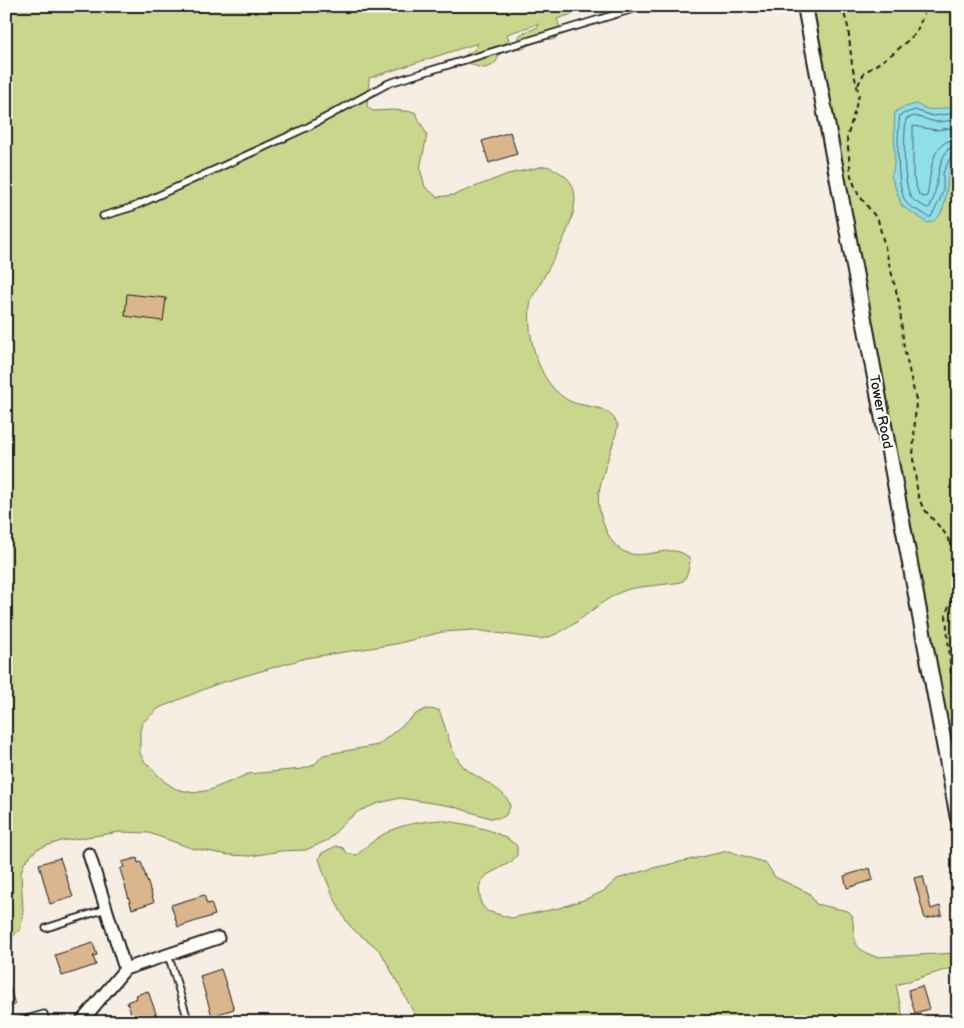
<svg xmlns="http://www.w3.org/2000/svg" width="964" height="1028" font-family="'Balsamiq Sans',sans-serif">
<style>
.green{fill:#c8d78b;stroke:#727a54}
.water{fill:#8fdeeb;stroke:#619098}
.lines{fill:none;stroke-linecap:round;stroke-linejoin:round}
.shore{stroke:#4a6a6f;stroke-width:1}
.building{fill:#dbb68d;stroke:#1c1c1c}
.service-casing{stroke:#1c1c1c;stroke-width:9}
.minor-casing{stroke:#1c1c1c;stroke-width:15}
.tertiary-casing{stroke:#1c1c1c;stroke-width:18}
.path{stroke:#1c1c1c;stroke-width:2;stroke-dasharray:5 4;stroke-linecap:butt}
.service{stroke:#fdfcf7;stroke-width:5.5}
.minor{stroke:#fdfcf7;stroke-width:11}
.tertiary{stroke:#fdfcf7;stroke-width:14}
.labels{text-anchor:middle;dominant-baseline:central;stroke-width:4;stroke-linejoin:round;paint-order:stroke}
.street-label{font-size:14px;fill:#1c1c1c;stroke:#fdfcf7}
</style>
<rect width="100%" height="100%" fill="#f6eee2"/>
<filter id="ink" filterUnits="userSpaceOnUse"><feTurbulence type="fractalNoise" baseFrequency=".02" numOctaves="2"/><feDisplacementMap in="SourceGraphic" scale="10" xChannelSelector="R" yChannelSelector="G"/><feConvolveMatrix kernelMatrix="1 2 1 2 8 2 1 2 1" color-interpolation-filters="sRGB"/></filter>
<g filter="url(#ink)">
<path class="green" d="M6 6H596L557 19C561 27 562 39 550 40L547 37 533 41 523 49H520L518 39 521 34 538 27V24L507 34 510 43C508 47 505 48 502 51 499 54 498 59 496 62 486 73 474 66 464 60V56L474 50 478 43 369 78 367 107 373 111 394 110 415 112 427 135 420 169 423 179 425 187 437 197 454 195 508 174 545 166C552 167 557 171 562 174 596 195 553 257 541 283 538 289 533 294 531 300 525 332 537 381 566 399 583 410 607 401 618 425 613 448 603 469 599 492 597 504 600 514 604 525 625 583 668 533 690 559 690 565 687 577 683 581 679 584 637 586 626 590 595 601 574 633 540 639L474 630 442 632 396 644 306 658 217 684 159 708 142 723 140 731V753L144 761 165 782 176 789 194 793 210 790 248 774 302 769 314 765 323 755 378 745 416 714 426 709 439 710C447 729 449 752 464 767 475 778 510 791 510 807L506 815 501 818H490L451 806 400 798 379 803 359 811 347 820 328 840 306 850 281 851 251 856 229 855 191 848 149 833 120 832 61 841 37 849 24 863 21 873 23 911 21 928 6 944Z
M804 6H958V818Z
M440 820C465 824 497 828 517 846V855L511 862 487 875 481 882 479 888 481 904 487 911 511 918 559 908 586 899 604 891 617 879 653 868 728 851 766 863 775 877 809 893 816 904 848 911 852 915C856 937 848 947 876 957L958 953V966L896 985 904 1022H419L382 954C373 942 360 937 350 926 340 914 323 874 319 858L322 853 336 846 343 848 347 853 357 855C384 829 403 823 440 820Z"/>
<path class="water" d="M916 104C936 116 941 104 958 109 958 123 960 138 957 152 955 160 949 168 948 177 946 191 947 219 928 223L902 206 891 176C897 169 893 126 895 113L899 109Z"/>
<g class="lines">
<path class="shore" d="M958 113 933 116 915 110 900 115C897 134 896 187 906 202 910 209 922 211 928 217H931L939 202 943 191V173L952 154 958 152
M958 120 936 122 914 116 906 119C904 139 902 180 911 197 914 202 922 205 927 208L930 207C939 188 935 167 948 149L958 146
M958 127 936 130 913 126V176L919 195 924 197 927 196C932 176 928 140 958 139"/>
</g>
<path class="building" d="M510 132 517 154 489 163 482 141Z
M127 294 166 298 163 321 125 316Z
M60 858 73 897 50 904 39 864Z
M137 858 138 863 141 862 154 902 132 909 120 869 124 867 122 862Z
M870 868 873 880 847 888 844 876Z
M923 876 931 909 940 906 942 915 925 919 914 878Z
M204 895 207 904 211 903 215 915 178 927 171 905Z
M93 943 97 955 93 956 96 965 62 976 55 955Z
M221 969 234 1009 212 1016 200 976Z
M8 982 15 1005 6 1008V983Z
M922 986 929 1009 915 1013 908 990Z
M148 991 159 1022H134L127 1002 137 998 136 995Z"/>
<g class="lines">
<g class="service-casing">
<path id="service" d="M103 216 133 207 308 127 389 83 643 6
M46 928 106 909
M168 954 188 1020
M16 1022 44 1014 46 1022"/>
</g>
<g class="minor-casing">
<path id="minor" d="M89 854 125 969
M125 969 218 938
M81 1022 125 969"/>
</g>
<g class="tertiary-casing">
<path id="tertiary" d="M805 6 958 818"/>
</g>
<path class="path" d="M842 6 848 27 852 65 859 95 847 138 851 176 858 194 878 220 899 302 904 348 916 400 913 458 918 496 923 508 944 532 956 553 957 581 946 615 951 674 957 700 958 714
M858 85 864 73 895 52 916 33 927 6"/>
<use href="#service" class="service"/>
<use href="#minor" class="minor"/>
<use href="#tertiary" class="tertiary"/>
</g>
</g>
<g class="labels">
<g class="street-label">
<text transform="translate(881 412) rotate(79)">Tower Road</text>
</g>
</g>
<rect width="964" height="1028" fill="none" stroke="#fdfcf7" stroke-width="25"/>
<rect x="12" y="12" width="939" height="1003" fill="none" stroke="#1c1c1c" stroke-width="2" filter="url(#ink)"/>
</svg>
